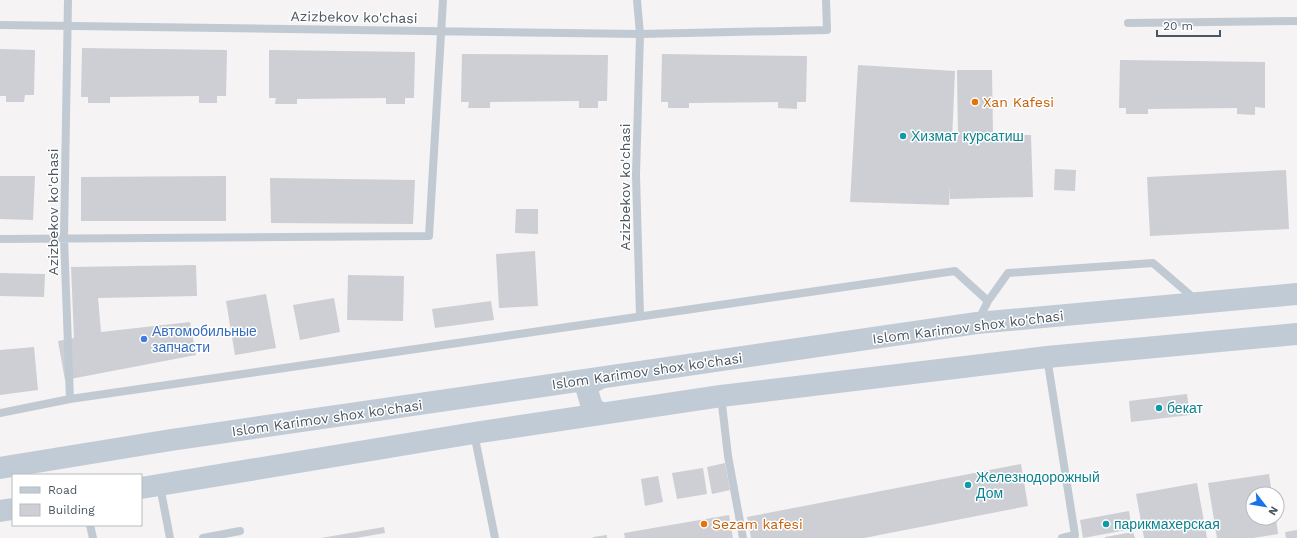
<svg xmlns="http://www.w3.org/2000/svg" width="1297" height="538" font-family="'Work Sans',sans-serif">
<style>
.building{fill:#cdcfd5}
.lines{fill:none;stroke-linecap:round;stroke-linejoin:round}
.lane{stroke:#c1cad2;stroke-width:8}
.secondary{stroke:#c1cbd6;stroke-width:22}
.food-dot{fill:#e8710a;stroke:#fff;stroke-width:1.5}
.culture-dot{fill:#0f9aa8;stroke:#fff;stroke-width:1.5}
.shop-dot{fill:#3f7fe0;stroke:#fff;stroke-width:1.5}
.labels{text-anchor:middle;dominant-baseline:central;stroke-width:3;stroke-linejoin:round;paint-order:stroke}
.street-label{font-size:14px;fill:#4a5661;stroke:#fff}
.food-label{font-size:14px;fill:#c56008;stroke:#fff;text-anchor:start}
.culture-label{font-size:14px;fill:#0d838f;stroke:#fff;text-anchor:start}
.shop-label{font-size:14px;fill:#366cbe;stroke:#fff;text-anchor:start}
</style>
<rect width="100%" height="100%" fill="#f5f3f3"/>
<path class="building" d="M82 48 227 50 226 96H217V103H199V96L110 97V103H88V97H81Z
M0 49 35 50 34 95H25L24 102H6V96H0Z
M269 50 415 52 414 98H405V104H386V98L297 99V104H275L276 98H269Z
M462 54 608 55 607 101H598V108H579V101L490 102V108H468L469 102H461Z
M662 54 807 56 806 102H797V109L778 108V102L689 103V108H668V102H661Z
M1120 60 1265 62V108L1255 107V115L1237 114V108L1148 109V114H1126V108H1119Z
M858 65 955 71 952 140H958L957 70H992L993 135H1031L1033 197 950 199V186L949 205 850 202Z
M1055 169 1076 170 1075 191 1054 190Z
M1286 170 1289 229 1150 236 1147 177Z
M0 176H35L33 220 0 219Z
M226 176V221H81V177Z
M270 178 415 180 413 224 271 223Z
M516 209H538V234L515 233Z
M535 251 538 306 499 308 496 254Z
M196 265 197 296 98 298 101 332 190 322 196 355 65 380 58 341 74 338 71 267Z
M0 273 45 274 44 297 0 296Z
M348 275 404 276 403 321 347 320Z
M266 294 276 348 235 355 226 301Z
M334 298 340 332 300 340 293 305Z
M491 301 494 320 435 328 432 309Z
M34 347 38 390 0 395V350Z
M1187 394 1190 415 1131 422 1129 401Z
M725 463 730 490 712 494 707 467Z
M1021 464 1028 506 864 538H751L747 517Z
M703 468 707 494 677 499 672 473Z
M1269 474 1272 494H1253V518H1276L1278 534 1253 538H1217L1208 483Z
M658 476 663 502 645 506 641 479Z
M1197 483 1207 538H1144L1136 494Z
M1129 511 1132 529 1083 538 1080 520Z
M729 515 733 538H625L624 533Z
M384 527 385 533 356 538H321Z
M1297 530V538H1286L1285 532Z
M1133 532 1135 538H1105V537Z
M607 535V538H593V537Z"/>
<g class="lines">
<path class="lane" d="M68 0 64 238 70 399
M637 0 640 34 636 175 640 316
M1128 23 1297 21
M0 25 640 34 827 30 826 0
M0 239 429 236 443 0
M978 321 988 301 1008 273 1153 263 1196 300
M1047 357 1075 535 1062 538
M721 396 728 456 743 538
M0 413 70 399 955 271 988 301
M474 433 495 538
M160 486 170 538
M90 525 93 538
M203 538 240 531"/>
<path class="secondary" d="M601 378 591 383 587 390 592 407 601 414
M0 468 171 440 977 323 1297 294
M141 488 474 433 721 396 1047 357 1297 334
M0 511 13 509"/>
</g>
<g class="food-dot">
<circle cx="975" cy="102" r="4"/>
<circle cx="704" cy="524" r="4"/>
</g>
<g class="culture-dot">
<circle cx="903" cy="136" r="4"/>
<circle cx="1159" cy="408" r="4"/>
<circle cx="968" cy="485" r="4"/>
<circle cx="1106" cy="524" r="4"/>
</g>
<circle class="shop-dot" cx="144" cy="339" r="4"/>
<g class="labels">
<g class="street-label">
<text transform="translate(354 17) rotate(1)">Azizbekov ko'chasi</text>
<text transform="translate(625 187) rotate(-90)">Azizbekov ko'chasi</text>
<text transform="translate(53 212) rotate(-90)">Azizbekov ko'chasi</text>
<text transform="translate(968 327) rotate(-7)">Islom Karimov shox ko'chasi</text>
<text transform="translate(647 371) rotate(-8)">Islom Karimov shox ko'chasi</text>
<text transform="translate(327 418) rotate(-8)">Islom Karimov shox ko'chasi</text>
</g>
<g class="food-label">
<text x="983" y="102">Xan Kafesi</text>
<text x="712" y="524">Sezam kafesi</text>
</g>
<g class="culture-label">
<text x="911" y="136">Хизмат курсатиш</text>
<text x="1167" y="408">бекат</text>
<text x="976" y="477">Железнодорожный<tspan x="976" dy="16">Дом</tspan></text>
<text x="1114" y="524">парикмахерская</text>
</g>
<g class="shop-label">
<text x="152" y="331">Автомобильные<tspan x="152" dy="16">запчасти</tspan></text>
</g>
</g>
<rect x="12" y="474" width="130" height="52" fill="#ffffff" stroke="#b7bbc0"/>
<rect x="20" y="487" width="20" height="6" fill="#c1cbd6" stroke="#b7bbc0"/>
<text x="48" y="494" font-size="12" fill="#4a5661">Road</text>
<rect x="20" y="504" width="20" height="12" fill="#cdcfd5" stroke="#b7bbc0"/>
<text x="48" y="514" font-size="12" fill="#4a5661">Building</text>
<g transform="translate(1265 506) rotate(121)"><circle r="19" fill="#ffffff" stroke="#b7bbc0"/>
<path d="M0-3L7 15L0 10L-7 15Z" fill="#1a73e8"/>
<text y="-6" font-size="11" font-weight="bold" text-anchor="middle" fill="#4a5661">N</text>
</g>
<path d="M1157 30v6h63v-6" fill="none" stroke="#4a5661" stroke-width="2"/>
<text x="1163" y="30" font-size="12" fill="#4a5661" stroke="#ffffff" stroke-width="3" paint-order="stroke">20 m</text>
</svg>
